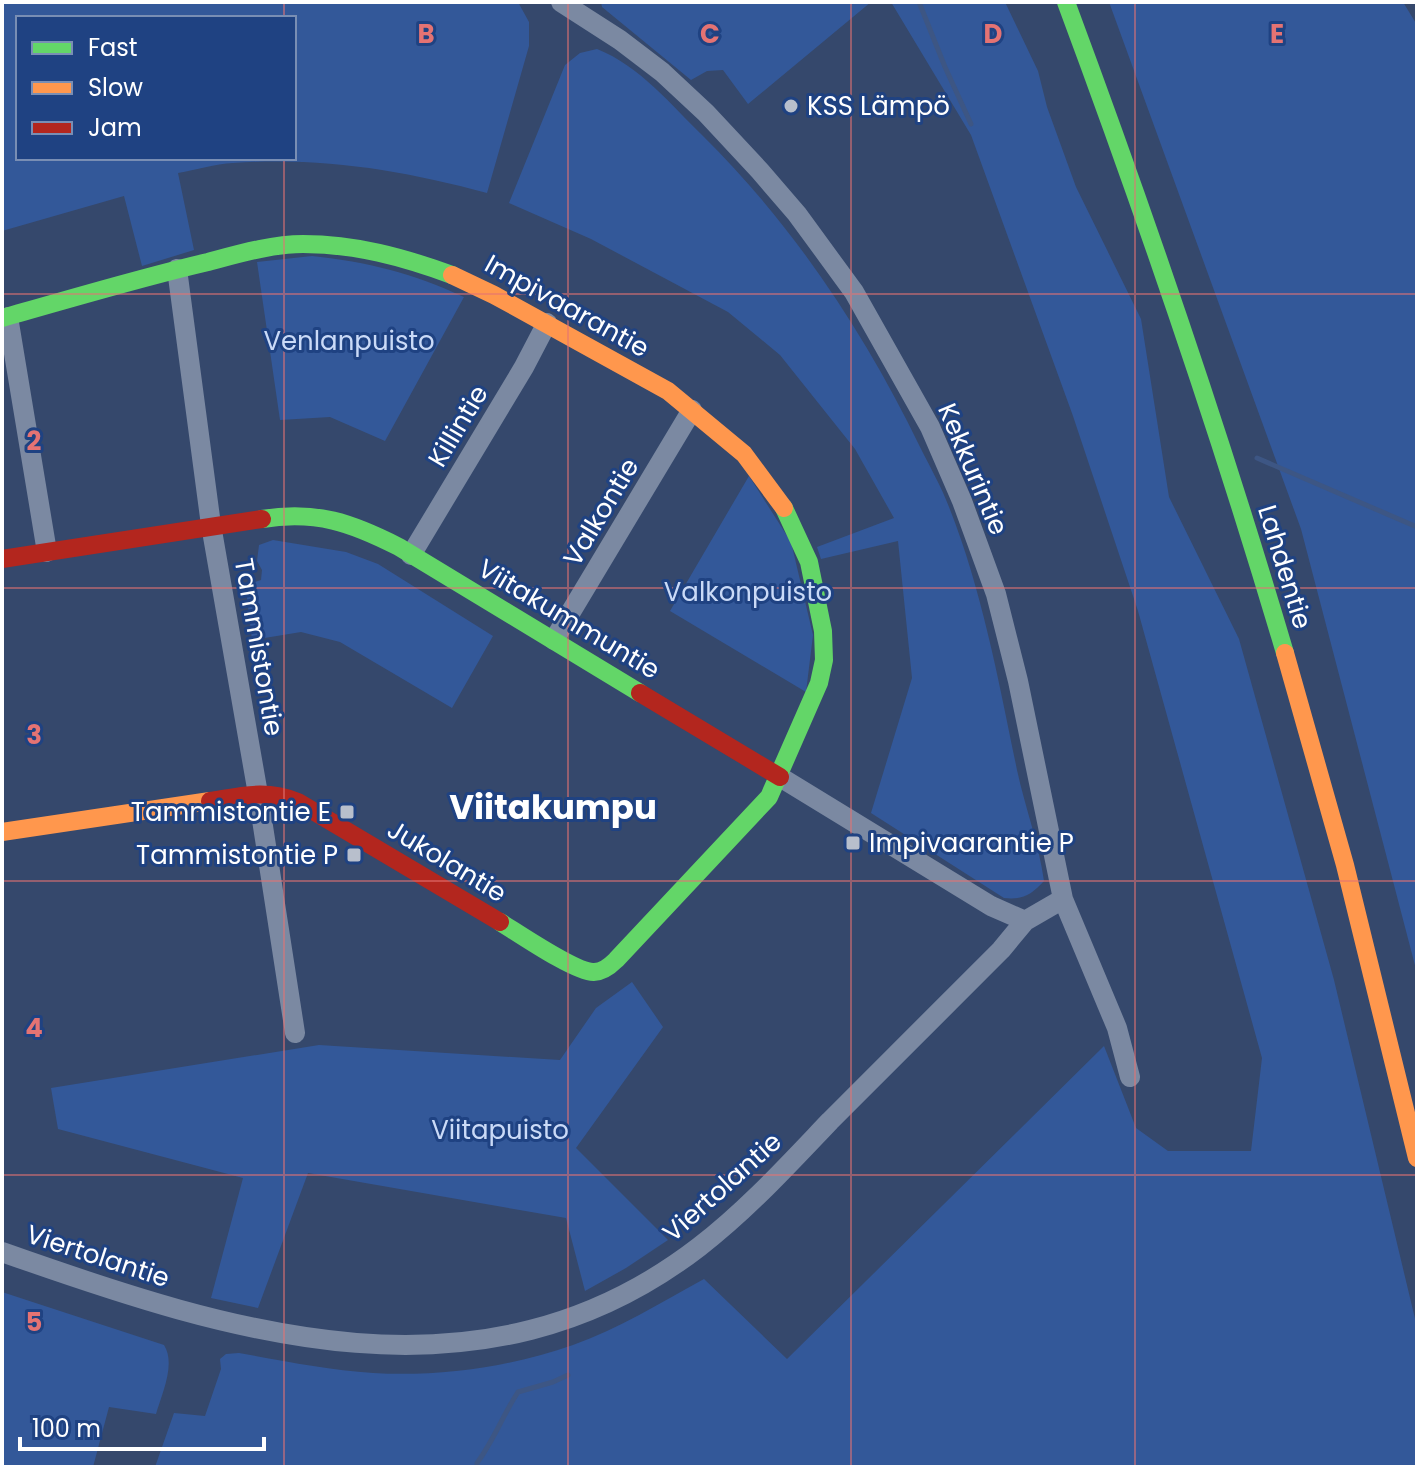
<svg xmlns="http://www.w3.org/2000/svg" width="1419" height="1469" font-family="Poppins,sans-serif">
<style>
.green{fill:#335899;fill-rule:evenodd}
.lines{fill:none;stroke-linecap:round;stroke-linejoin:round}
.stream{stroke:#3d5684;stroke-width:5}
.street{stroke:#7b89a2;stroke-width:20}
.fast{stroke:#63d668;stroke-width:18}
.slow{stroke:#ff974d;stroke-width:18}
.jam{stroke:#b3261e;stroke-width:18}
.grid{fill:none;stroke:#e47373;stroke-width:2;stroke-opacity:0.55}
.poi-dot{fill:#b8bfcc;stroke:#1f4282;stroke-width:3}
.labels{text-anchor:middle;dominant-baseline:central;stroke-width:6;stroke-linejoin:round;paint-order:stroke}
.poi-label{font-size:26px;fill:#fff;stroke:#1f4282;text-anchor:start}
.street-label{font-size:26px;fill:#fff;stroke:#1f4282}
.park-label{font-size:26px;fill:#cadaf7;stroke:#1f4282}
.district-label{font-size:34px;font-weight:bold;fill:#fff;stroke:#1f4282}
.grid-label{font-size:26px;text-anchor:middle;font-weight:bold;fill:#e47373;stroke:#1f4282;stroke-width:6;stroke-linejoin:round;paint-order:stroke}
</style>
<rect width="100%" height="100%" fill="#35486c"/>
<path class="green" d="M2 2H518L529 22V46L487 193C401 170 323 157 233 163 215 164 196 170 178 173L194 250 142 266 124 196 2 231ZM18 18H294V158H18Z
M601 2H871L748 104 723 70 707 71 691 80 602 7Z
M891 2H1005L1038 71 1047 107 1076 187 1141 319 1169 497 1239 639 1334 980 1417 1327V1467H155L174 1413 205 1416 221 1369 220 1359 226 1354 239 1353C283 1361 328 1370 373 1373 439 1377 510 1367 573 1345 618 1329 662 1302 704 1279L787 1359 1104 1046 1136 1128 1168 1151H1251L1262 1058 1138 611 1073 416 971 135Z
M1109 2H1403L1417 25V973L1301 529Z
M597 49C640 66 671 105 703 136 793 225 865 333 920 447 930 467 941 486 949 507 982 590 999 682 1017 770 1025 807 1039 844 1044 881 1031 895 1023 900 1004 898L871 813 912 678 898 541 821 559 817 547 894 518 855 449 780 355 728 312 591 239 509 203 565 65 580 53Z
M312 256C368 262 412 273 464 297L385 441 330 417 280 420 257 262Z
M749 476 791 542 813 635 806 692 670 611Z
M273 540 346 552 378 564 493 636 452 708 340 642 301 632 252 640 246 590 249 584 261 580 262 570 257 561 259 545Z
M632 982 663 1027 576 1148 668 1240 626 1268 585 1291 566 1218 308 1173 258 1308 211 1298 243 1178 58 1129 51 1088 319 1045 560 1060 596 1008Z
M2 1292 164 1345C176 1364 162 1393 156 1414L109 1407 93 1467H2Z"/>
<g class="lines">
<path class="stream" d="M919 2 945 67 971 124
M1257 458 1417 527
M477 1467V1463C494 1440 503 1415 518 1392L553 1382 568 1375"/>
<path class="street" d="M561 2 620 40 662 72 706 113 760 171 797 214 854 292 930 427 962 501 996 594 1018 681 1063 899 1117 1028 1130 1077
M177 269 211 525 258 794 295 1033
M8 317 47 552
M411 555 524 367 547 323
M554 640 692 410
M780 777 991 906 1025 921
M2 1252C234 1334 482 1414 699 1247 747 1210 788 1165 830 1121 887 1064 944 1007 1001 950L1025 921 1063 899"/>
<path class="fast" d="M1066 2C1146 217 1220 433 1285 653
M2 318C70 299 139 278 208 262 238 254 272 244 303 244 355 244 403 257 452 275
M262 519C316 510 352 523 399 547L640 693
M500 922C518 933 576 973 594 972 603 972 610 966 616 960L769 797 819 683 824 660 823 631 809 562 784 508"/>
<path class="slow" d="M452 275 494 295 668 391 744 454 784 508
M1285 653 1345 865 1417 1158
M2 832 210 801"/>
<path class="jam" d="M2 559 262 519
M640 693 780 777
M210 801C242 796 266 789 298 802L500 922"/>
</g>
<path class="grid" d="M284 2V18M568 2V1467M851 2V1467M1135 2V1467M284 158V1467M2 294H1417M2 588H1417M2 881H1417M2 1175H1417"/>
<g class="poi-dot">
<circle cx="791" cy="106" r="8"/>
<rect x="339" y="804" width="16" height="16" rx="4"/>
<rect x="845" y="835" width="16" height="16" rx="4"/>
<rect x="346" y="847" width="16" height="16" rx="4"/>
</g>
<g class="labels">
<g class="poi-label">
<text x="807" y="106">KSS Lämpö</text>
<text x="331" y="812" text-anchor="end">Tammistontie E</text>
<text x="869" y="843">Impivaarantie P</text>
<text x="338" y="855" text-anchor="end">Tammistontie P</text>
</g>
<g class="street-label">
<text transform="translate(567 306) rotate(29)">Impivaarantie</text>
<text transform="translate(458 426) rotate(-59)">Killintie</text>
<text transform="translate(973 469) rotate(67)">Kekkurintie</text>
<text transform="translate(601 512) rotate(-59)">Valkontie</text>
<text transform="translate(1285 567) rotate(73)">Lahdentie</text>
<text transform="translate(569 619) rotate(31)">Viitakummuntie</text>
<text transform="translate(259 647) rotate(80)">Tammistontie</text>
<text transform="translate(447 861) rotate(31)">Jukolantie</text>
<text transform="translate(722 1187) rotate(-42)">Viertolantie</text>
<text transform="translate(98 1256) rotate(18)">Viertolantie</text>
</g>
<g class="park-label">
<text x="349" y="341">Venlanpuisto</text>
<text x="748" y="592">Valkonpuisto</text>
<text x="500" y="1130">Viitapuisto</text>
</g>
<g class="district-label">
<text x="553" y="807">Viitakumpu</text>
</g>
</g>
<g class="grid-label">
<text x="426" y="43">B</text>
<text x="710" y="43">C</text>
<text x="993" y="43">D</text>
<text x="1277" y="43">E</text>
<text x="34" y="450">2</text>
<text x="34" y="744">3</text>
<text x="34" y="1037">4</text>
<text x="34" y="1331">5</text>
</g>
<rect width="1419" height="1469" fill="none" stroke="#ffffff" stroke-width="8"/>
<rect x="16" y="16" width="280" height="144" fill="#1f4282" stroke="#798eb4" stroke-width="2"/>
<rect x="32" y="42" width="40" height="12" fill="#63d668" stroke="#798eb4" stroke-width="2"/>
<text x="88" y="56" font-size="24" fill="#ffffff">Fast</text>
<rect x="32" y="82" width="40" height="12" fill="#ff974d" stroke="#798eb4" stroke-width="2"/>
<text x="88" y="96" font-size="24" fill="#ffffff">Slow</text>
<rect x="32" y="122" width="40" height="12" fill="#b3261e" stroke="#798eb4" stroke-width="2"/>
<text x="88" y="136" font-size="24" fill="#ffffff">Jam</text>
<path d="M20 1437v12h244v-12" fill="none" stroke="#ffffff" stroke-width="4"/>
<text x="32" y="1437" font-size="24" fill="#ffffff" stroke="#1f4282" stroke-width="6" paint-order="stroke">100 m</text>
</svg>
